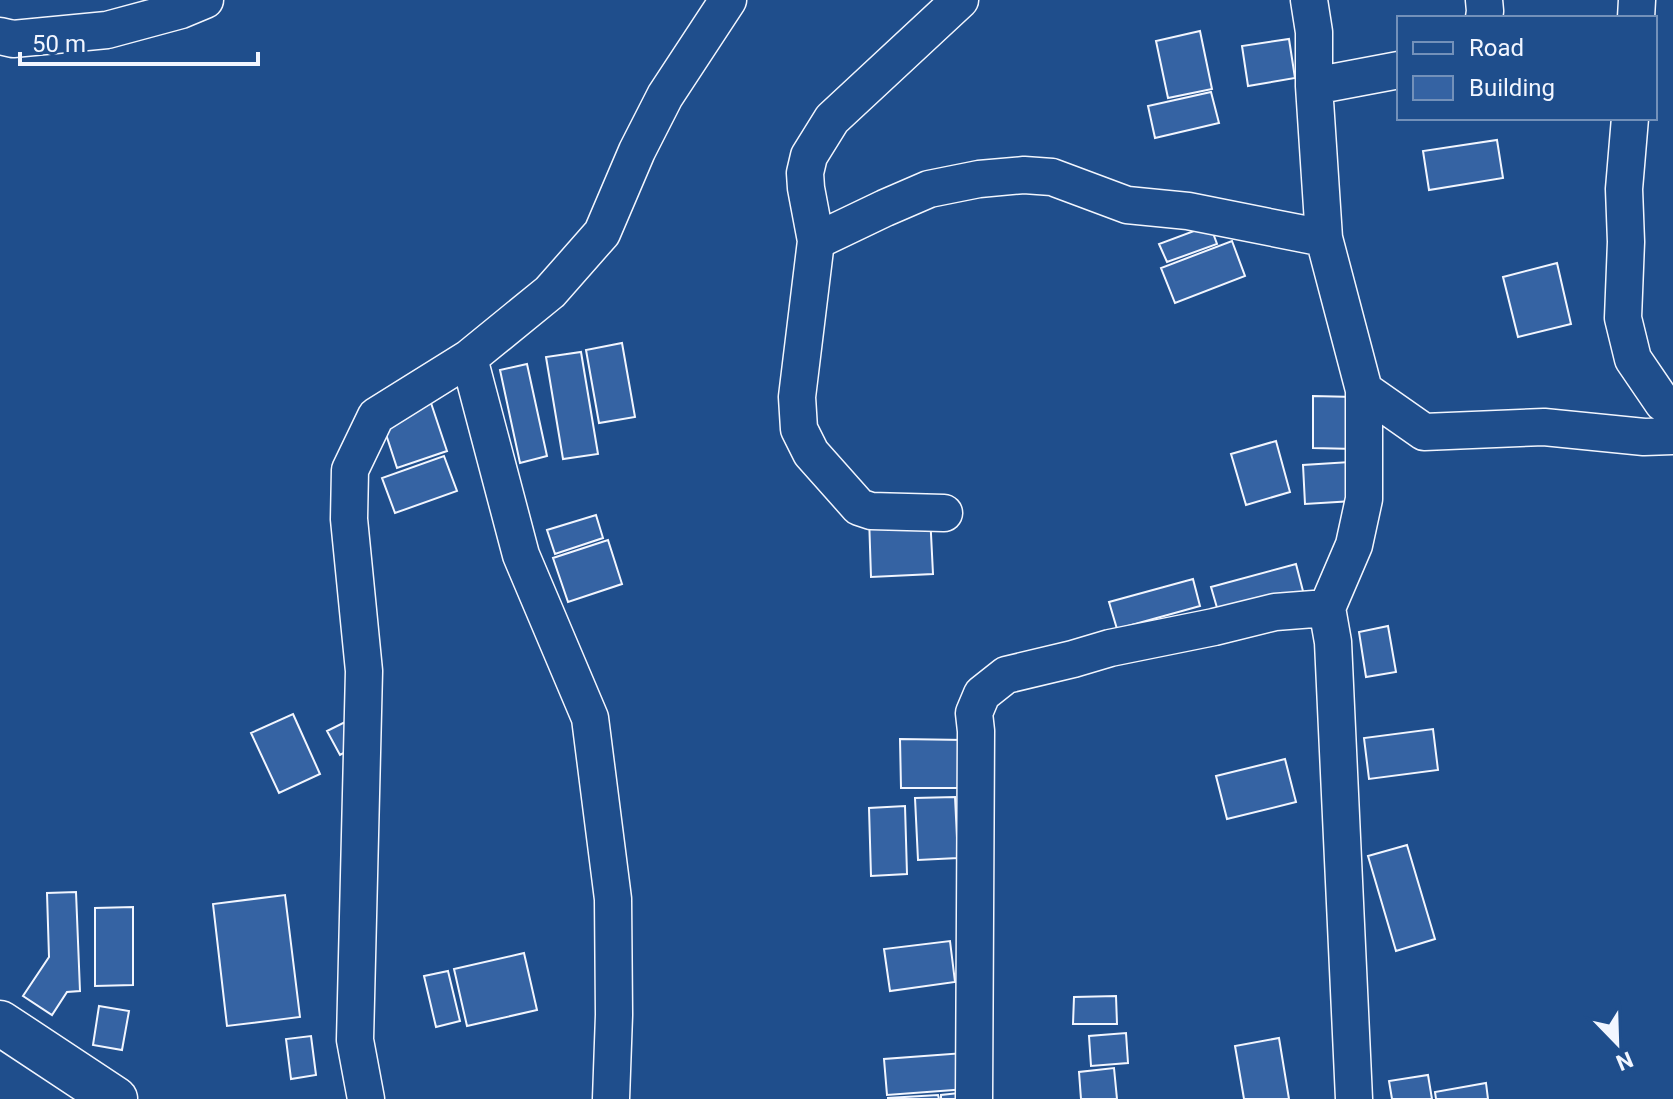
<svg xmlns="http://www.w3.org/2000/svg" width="1673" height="1099" font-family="Roboto,sans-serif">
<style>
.building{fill:#3563a3;stroke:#f2f6ff;stroke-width:2}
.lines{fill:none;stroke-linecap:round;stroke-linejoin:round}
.minor-casing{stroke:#f2f6ff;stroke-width:39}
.major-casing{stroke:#f2f6ff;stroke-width:47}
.minor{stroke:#1f4e8c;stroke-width:36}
.major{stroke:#1f4e8c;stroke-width:44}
</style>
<rect width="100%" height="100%" fill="#1f4e8c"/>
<path class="building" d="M1200 31 1212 89 1168 98 1156 41Z
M1289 39 1295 78 1248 86 1242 46Z
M1211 92 1219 123 1155 138 1148 106Z
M1497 140 1503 178 1429 190 1423 151Z
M1210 225 1217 244 1167 262 1159 244Z
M1232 241 1245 276 1175 303 1161 268Z
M1557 263 1571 324 1518 337 1503 277Z
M622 343 635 417 599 423 586 350Z
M581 352 598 454 563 459 546 357Z
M527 364 547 456 520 463 500 370Z
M1313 396 1355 397V449L1313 448Z
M431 403 447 451 397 468 381 419Z
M1276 441 1290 492 1246 505 1231 454Z
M444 456 457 491 395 513 382 478Z
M1350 462 1353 501 1305 504 1303 465Z
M930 514 933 574 871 577 869 517Z
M596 515 603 538 555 554 547 530Z
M608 540 622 584 568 602 553 558Z
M1296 564 1304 595 1220 618 1211 587Z
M1193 579 1200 606 1117 629 1109 602Z
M1388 626 1396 672 1366 677 1359 632Z
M293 714 320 774 279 793 251 733Z
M347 721 359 745 340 755 327 731Z
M1433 729 1438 770 1369 779 1364 738Z
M900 739 965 740 964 788H901Z
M1285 759 1296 802 1227 819 1216 776Z
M955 797 958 858 918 860 915 798Z
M905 806 907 874 871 876 869 808Z
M1407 845 1435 939 1396 951 1368 856Z
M76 892 80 991 67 992 52 1015 23 996 49 957 47 893Z
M285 895 300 1017 227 1026 213 904Z
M133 907V985L95 986V908Z
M950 941 955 982 890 991 884 949Z
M524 953 537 1010 467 1026 454 969Z
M448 971 460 1021 436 1027 424 976Z
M1116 996 1117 1024H1073L1074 997Z
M99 1006 129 1011 122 1050 93 1045Z
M1126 1033 1128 1063 1091 1066 1089 1036Z
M311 1036 316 1075 291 1079 286 1039Z
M1279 1038 1289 1099H1244L1235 1046Z
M964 1053 967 1089 887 1095 884 1059Z
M1114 1068 1117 1099H1081L1079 1072Z
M1428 1075 1432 1099H1392L1389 1081Z
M1486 1083 1488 1099H1436L1435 1092Z
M968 1092 969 1099H941V1095Z
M938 1095 939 1099H888V1098Z"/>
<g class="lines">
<g class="minor-casing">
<path id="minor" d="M1309 0 1314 32V86L1324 238
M1484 18 1485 11 1484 0
M1636 18 1637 0
M0 36 13 39 107 30 181 10 205 0
M1314 86 1399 70
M1630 118 1624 189 1626 242 1623 318 1633 359 1663 403 1673 410
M816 241 885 208 929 189 979 179 1024 175 1052 177 1127 205 1188 211 1324 238 1364 390 1424 432 1544 427 1644 437 1673 436
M469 358 521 555 590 718 613 899 614 1015 611 1099
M944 513 871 511 859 507 811 453 799 429 797 397 816 241 806 188 805 173 809 156 832 119 960 0
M1327 608 1333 642 1354 1099
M366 1099 355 1040 364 671 349 519 350 470 376 416 469 358 550 292 602 233 637 151 665 96 728 0
M974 1099 976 731 974 713 982 694 1006 675 1073 659 1110 648 1214 627 1275 612 1327 608 1354 545 1364 499V390"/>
</g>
<g class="major-casing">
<path id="major" d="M0 1023 115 1099"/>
</g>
<use href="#minor" class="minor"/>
<use href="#major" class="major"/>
</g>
<rect x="1397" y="16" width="260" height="104" fill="#1f4e8c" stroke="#7391ba" stroke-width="2"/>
<rect x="1413" y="42" width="40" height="12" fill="#1f4e8c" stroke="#7391ba" stroke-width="2"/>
<text x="1469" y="56" font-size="24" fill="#f2f6ff">Road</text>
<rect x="1413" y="76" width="40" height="24" fill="#3563a3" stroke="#7391ba" stroke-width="2"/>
<text x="1469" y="96" font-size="24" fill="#f2f6ff">Building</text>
<g transform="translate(1617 1043) rotate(157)" stroke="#1f4e8c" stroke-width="6" paint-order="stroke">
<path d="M0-6L14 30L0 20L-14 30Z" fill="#f2f6ff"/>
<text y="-12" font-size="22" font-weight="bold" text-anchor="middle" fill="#f2f6ff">N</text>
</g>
<path d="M20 52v12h238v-12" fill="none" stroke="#f2f6ff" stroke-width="4"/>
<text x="32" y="52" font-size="24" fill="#f2f6ff" stroke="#1f4e8c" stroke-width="6" paint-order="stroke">50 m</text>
</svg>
